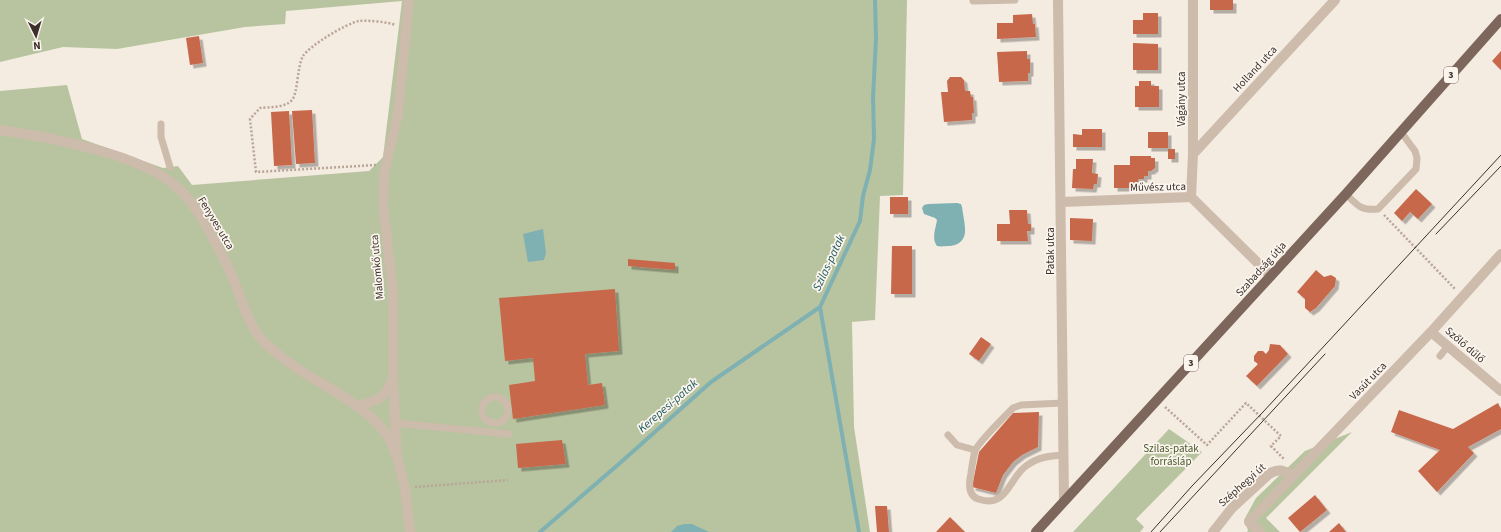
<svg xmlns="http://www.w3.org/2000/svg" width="1501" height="532" font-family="'Source Sans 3',sans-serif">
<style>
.green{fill:#b8c4a0}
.water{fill:#7fb0b2}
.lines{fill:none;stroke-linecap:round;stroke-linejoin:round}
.stream{stroke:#7fb0b2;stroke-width:4}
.building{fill:#c7684b;filter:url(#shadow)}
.path{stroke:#b9a596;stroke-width:2.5;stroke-dasharray:2 2;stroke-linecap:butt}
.lane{stroke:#cdbbac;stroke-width:7}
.street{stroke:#cdbbac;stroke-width:10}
.primary{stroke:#7d675c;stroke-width:10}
.tram{stroke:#3b302b;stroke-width:1}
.labels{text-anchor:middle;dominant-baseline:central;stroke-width:3.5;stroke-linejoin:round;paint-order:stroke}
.shield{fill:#fbf5ee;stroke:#756b66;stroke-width:1}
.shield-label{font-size:10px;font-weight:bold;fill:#3b302b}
.street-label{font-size:11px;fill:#3b302b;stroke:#fbf5ee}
.park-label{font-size:11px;fill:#4a5a2e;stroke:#fbf5ee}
.water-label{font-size:12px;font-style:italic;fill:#1f5a5e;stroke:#fbf5ee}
</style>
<defs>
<filter id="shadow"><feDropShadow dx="3.5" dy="3.5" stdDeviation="0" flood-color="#0004"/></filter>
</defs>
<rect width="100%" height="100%" fill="#f4ebe1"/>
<path class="green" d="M0 0H907L903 195 880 196 875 320 852 322 854 427 870 532H0V91L67 85 82 139 163 168 178 166 192 185 369 171 383 157 402 1 286 11 285 24 245 27 117 49 63 47 0 62Z
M1169 429 1202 452 1136 519 1144 527 1140 532H1073Z
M1352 432 1266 518 1280 532H1247L1248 530 1244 520 1256 498 1305 451Z"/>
<path class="water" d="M957 203 961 204 962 207C964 224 972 243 950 246 945 246 941 247 937 246 931 238 936 228 937 220L935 218 924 214 922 208 924 205 928 204Z
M543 229 546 253 544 260 528 262 523 234Z
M684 524H692L709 532H671L677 526Z"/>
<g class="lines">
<path class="stream" d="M540 532 620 463 711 382 820 307
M859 532 820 307 860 221 863 196 870 170 874 139 873 97 876 39 875 0"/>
</g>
<path class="building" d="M1210 0H1233V10H1210Z
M1143 13H1158V34H1133V20H1143Z
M1032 14 1033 24H1035L1036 37 997 39V23H1013V15Z
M199 36 203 63 190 65 186 38Z
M1133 43 1158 44V70H1133Z
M1027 51V59H1030V73H1028V81L999 82 997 52Z
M1501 51V70L1492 61Z
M950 77H961L964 80 965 91H970L971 97H973L974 113H972V120L944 122 941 92H948L947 81Z
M1139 81H1151V86H1159V107H1135V86H1139Z
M312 110 315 163 296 164 292 111Z
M289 111 292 165 274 166 271 112Z
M1082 129H1102V147H1073V134L1082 135Z
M1148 132H1168V148H1148Z
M1168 149H1175V159H1168Z
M1130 156H1151V158H1155V168L1151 171H1148V176H1144V179H1138V188H1114V165H1130Z
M1076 159H1093L1092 173 1098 174 1097 184H1094L1093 189 1072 188 1073 169H1076Z
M1416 189 1432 204 1418 219 1410 212 1402 221 1394 213Z
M890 197H908V214H890Z
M1009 210H1027L1028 224H1031V231H1027L1028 241H997V224H1010Z
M1070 218 1093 219 1092 241 1070 240Z
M892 246H912V294H891Z
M628 259 675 263V270L628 266Z
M1316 270 1324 277 1331 275 1336 278 1335 286 1316 308 1310 312 1305 308V299L1297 292Z
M615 289 619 351 585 354 588 385 602 383 605 405 513 419 509 385 535 381 533 358 505 361 499 298Z
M981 337 991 344 979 361 969 354Z
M1270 344 1280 345 1288 354 1257 386 1246 376 1258 364 1254 361V356L1258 351H1263L1266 354 1269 350Z
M1498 403 1501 409V429L1468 447 1474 453 1437 492 1418 471 1440 450 1391 432 1399 410 1453 429Z
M1039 412 1038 447 1022 455 1013 462 1003 475 996 493 972 487 979 452 1013 413Z
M562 440 566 464 518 468 516 444Z
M1315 495 1327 510 1300 532 1288 518Z
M875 506H887L889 532H877Z
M950 517 965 532H936Z
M1339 523 1346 532H1329Z"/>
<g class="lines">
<path class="path" d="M376 165 256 172 250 119 260 108C269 107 285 108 292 100 298 93 297 67 303 56 309 46 347 23 359 21 368 20 387 22 396 25
M1384 215 1455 289
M1165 407 1207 445 1246 403 1281 436 1271 446 1285 460
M415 487 508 480"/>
<path class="lane" d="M973 1 1015 0
M161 124V137L170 167
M1346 194C1357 205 1361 211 1378 209L1416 169 1417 158 1415 151 1401 132
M1440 356 1448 346
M482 410a13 13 0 1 1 26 0a13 13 0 1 1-26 0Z
M1063 403 1021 405 1013 408C1006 415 977 444 975 451 973 458 972 466 971 473 969 482 967 495 978 499 1007 509 1009 478 1026 466 1038 457 1049 456 1064 455
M395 423 509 434
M948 435 957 445 975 450"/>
<path class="street" d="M409 0 398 113 384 174 383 204 393 292V378L397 457 405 488 410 532
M1058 0 1064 501
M0 130C48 137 141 154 177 187 197 205 210 232 222 255 225 262 229 268 231 274 241 296 246 321 262 340 268 347 276 352 283 358 316 385 368 402 390 440 393 446 395 452 397 457
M1193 154 1335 0
M1191 197 1193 154V0
M1062 202 1191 197 1271 276
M1431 332 1501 391
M356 406C374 403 386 398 392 380
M1213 532 1232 508 1269 474C1278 468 1284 470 1292 476
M1260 532 1249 522 1431 332 1501 254"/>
<path class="primary" d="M1036 532 1346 194 1501 19"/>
<path class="tram" d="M1436 234 1501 166
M1151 532 1192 486 1263 412 1501 155
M1160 532 1325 354"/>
</g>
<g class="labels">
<g class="shield">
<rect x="1444" y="67" width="14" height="16" rx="3"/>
<rect x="1184" y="355" width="14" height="16" rx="3"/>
</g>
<g class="shield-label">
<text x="1451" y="75">3</text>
<text x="1191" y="363">3</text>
</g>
<g class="street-label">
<text transform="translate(1255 69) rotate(-47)">Holland utca</text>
<text transform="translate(1181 99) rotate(-90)">Vágány utca</text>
<text transform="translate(1158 187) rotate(-1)">Művész utca</text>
<text transform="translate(216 223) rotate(59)">Fenyves utca</text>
<text transform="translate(1050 251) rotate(-90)">Patak utca</text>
<text transform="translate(377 267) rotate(-95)">Malomkő utca</text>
<text transform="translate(1261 269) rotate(-48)">Szabadság útja</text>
<text transform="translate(1465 345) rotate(41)">Szőlő dűlő</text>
<text transform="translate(1368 381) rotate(-46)">Vasút utca</text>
<text transform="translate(1242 485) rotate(-42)">Széphegyi út</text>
</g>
<g class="park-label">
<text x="1171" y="448">Szilas-patak<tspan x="1171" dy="13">forrásláp</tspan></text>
</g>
<g class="water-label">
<text transform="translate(829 263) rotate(-65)">Szilas-patak</text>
<text transform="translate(668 406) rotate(-41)">Kerepesi-patak</text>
</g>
</g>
<g transform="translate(36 36) rotate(175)" stroke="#fbf5ee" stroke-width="3" paint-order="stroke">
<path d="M0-3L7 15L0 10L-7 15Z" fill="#3b302b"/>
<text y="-6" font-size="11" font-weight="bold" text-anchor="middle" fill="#3b302b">N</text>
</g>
</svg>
